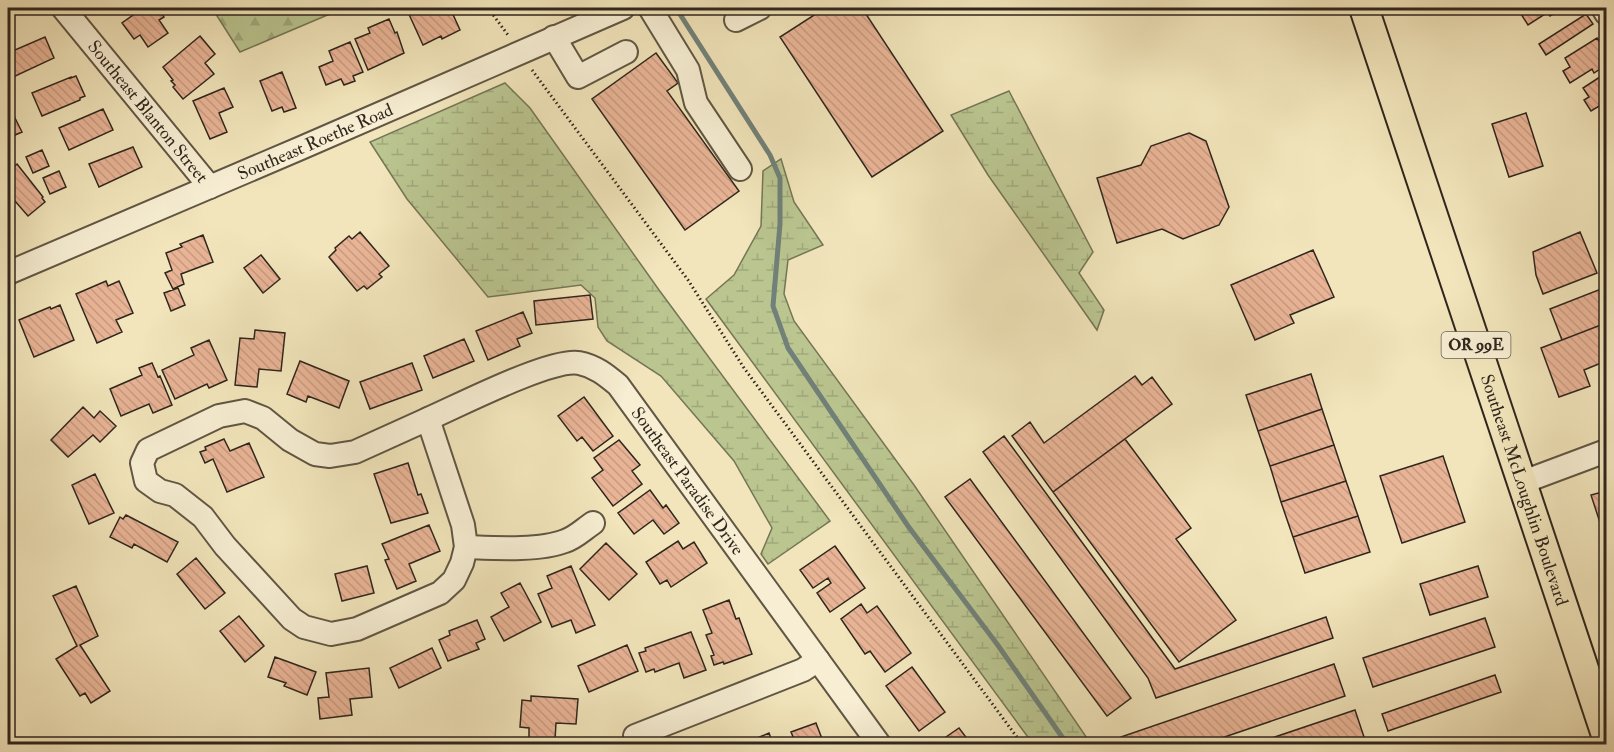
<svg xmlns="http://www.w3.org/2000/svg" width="1614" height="752" font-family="'IM FELL Double Pica',serif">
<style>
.forest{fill:url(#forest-firs);stroke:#747656;stroke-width:1.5}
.wetland{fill:url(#wetland-marsh);stroke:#747656;stroke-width:1.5}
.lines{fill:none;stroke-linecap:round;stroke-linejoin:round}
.stream{stroke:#718179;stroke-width:5}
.building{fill:url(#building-back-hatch);stroke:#2f261d;stroke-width:1.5}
.minor-casing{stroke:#605644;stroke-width:26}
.major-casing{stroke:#2f261d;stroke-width:32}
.path{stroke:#2f261d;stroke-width:3;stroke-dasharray:1.5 3;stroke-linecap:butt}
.minor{stroke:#f7eed3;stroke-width:22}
.major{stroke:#f2e5bb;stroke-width:28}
.labels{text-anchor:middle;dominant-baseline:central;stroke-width:4.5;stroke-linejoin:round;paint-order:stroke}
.shield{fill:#f7eed3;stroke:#6b6254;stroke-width:1.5}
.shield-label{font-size:16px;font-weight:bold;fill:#2f261d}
.street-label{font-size:18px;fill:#2f261d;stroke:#f7eed3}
</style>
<defs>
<pattern id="forest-firs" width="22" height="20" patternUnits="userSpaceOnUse" patternTransform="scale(1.5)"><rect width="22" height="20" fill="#bac590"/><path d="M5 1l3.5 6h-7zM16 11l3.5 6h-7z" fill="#a0a97c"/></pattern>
<pattern id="wetland-marsh" width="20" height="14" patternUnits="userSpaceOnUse" patternTransform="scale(1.5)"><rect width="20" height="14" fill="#bac590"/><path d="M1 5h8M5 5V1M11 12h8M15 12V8" fill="none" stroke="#a0a97c"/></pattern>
<pattern id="building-back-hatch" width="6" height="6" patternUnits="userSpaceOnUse" patternTransform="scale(1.5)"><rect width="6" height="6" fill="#e9b496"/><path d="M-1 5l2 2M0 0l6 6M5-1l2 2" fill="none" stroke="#c89b81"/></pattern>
</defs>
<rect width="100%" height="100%" fill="#f2e5bb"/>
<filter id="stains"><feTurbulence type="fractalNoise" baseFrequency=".00333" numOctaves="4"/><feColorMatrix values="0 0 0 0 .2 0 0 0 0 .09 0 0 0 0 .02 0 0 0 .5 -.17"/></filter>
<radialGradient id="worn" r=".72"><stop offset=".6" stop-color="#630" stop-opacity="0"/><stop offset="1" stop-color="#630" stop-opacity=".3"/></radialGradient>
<path class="forest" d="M212 8H344L240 52Z"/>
<path class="wetland" d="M505 83 530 108 659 290 830 521 768 564 761 554 772 528 734 461 661 376 607 341 598 327 595 298 581 285 488 297 407 199 370 142Z
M1009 91 1093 252 1079 273 1104 310 1097 330 988 175 951 115Z
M781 159 794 202 823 245 788 260 784 294 794 321 914 485 1091 744H1033L706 299 734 275 761 226 763 171Z"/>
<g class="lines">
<path class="stream" d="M676 8 770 155 780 178V224L773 306 788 348 908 526 997 644 1067 744"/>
</g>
<path class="building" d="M143 8H157L164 17 159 20 168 33 148 47 140 35 134 39 122 23Z
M414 8H450L460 30 442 39 441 36 423 45 407 10Z
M825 8H862L943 131 872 177 780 37Z
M1530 8H1564L1550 16 1548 12 1528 25 1521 14Z
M1586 14 1593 24 1546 55 1539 44Z
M389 19 395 33 397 32 404 53 368 70 355 39 370 33 368 28Z
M200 36 215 54 205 63 214 74 183 99 173 87 175 85 171 81 173 80 163 67Z
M45 37 54 58 11 78 8 71V53Z
M1597 38 1602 45 1604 44 1606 48V65L1594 73 1592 69 1570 83 1563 71 1570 67 1565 58Z
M350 42 363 72 353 76 355 81 344 85 341 79 326 85 319 67 333 61 329 51Z
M656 53 678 83 667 91 739 191 685 230 592 99Z
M282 72 296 108 284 112 282 107 272 111 260 81Z
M1606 73V102L1591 111 1584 100 1589 97 1583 88Z
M76 76 85 96 80 98V100L42 116 32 93 71 77V78Z
M224 88 233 107 219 113 227 132 210 139 193 101Z
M103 109 113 130 69 150 59 128Z
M1526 113 1543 166 1509 177 1492 124Z
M14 116 22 132 8 138V119Z
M1189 133 1206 141 1229 207 1219 225 1183 239 1162 229 1117 243 1097 178 1141 165 1151 146Z
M133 147 142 167 99 187 89 164Z
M42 150 49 166 33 173 26 157Z
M17 164 43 197 42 198 45 202 28 216 8 193V172Z
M59 171 66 187 50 194 43 178Z
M360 232 389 266 379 274 382 277 367 289 364 286 357 291 329 257 336 250 335 248 349 236 352 239Z
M1580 232 1597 273 1543 294 1536 275 1533 252Z
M203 235 213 262 181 274 184 284 173 289 165 273 172 270 166 253 182 247 180 244Z
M1313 250 1334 297 1290 315 1294 323 1255 340 1231 285Z
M261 255 280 279 263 293 244 268Z
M106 281 108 286 119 281 133 313 116 320 122 332 97 343 76 294Z
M1606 287V323L1562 340 1550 309Z
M178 288 185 305 171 311 164 293Z
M590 295 593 319 536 325 534 301Z
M60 305 74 340 34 357 19 320 50 307 51 309Z
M523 312 532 333 517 339 520 346 488 360 476 331Z
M1606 323V361L1584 370 1590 386 1559 397 1541 348Z
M255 330 285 333 281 371 259 369 257 387 235 385 240 338 254 339Z
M464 339 474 361 433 378 424 356Z
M209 340 227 380 209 388 207 384 175 399 162 370 194 355 191 348Z
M300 361 349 381 339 408 308 396 306 402 287 394Z
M152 363 158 377 160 376 172 405 153 413 149 404 121 416 110 389 142 375 139 368Z
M412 363 422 390 370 409 360 382Z
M1311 374 1322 409 1258 431 1246 395Z
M1135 376 1142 385 1152 377 1172 404 1053 492 1012 436 1030 422 1044 443Z
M584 397 613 436 593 451 582 437 577 441 558 416Z
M83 407 94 418 100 411 116 426 100 442 93 435 68 457 51 440Z
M1322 409 1334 445 1270 466 1258 431Z
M1004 436 1175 669 1326 617 1333 638 1156 698 1148 678 983 452Z
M224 439 230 451 249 443 264 477 227 492 213 459 205 463 200 452 206 450 205 447Z
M1125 439 1191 528 1176 539 1236 620 1179 662 1053 492Z
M619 440 640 465 632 471 642 484 613 506 592 478 603 470 594 458Z
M1334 445 1346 481 1281 502 1270 466Z
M1443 456 1465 522 1402 543 1380 476Z
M408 463 418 495 421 494 428 513 391 523 374 474Z
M95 474 114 513 89 524 72 485Z
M970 479 1131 698 1107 716 945 497Z
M1346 481 1358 516 1293 537 1281 502Z
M650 490 663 508 666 505 679 523 664 534 653 520 634 534 618 513Z
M1606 491V541L1591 495Z
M126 515 178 542 167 562 134 544 132 548 110 537 120 517 123 519Z
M1358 516 1370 552 1305 573 1293 537Z
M429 525 440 551 409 564 416 581 397 589 385 560 389 559 382 544Z
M678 541 683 549 694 542 707 563 671 587 667 580 660 584 646 562Z
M606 543 637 574 609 600 580 569Z
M835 546 865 588 830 612 817 593 831 583 828 578 813 588 800 570Z
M196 558 225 593 205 609 177 574Z
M367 566 374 593 342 601 335 574Z
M571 566 595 625 576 633 571 620 552 627 538 594 552 588 547 576Z
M1478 566 1488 597 1430 615 1420 584Z
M520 583 541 622 504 641 491 617 509 607 501 593Z
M76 586 98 636 80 645 110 691 91 703 85 693 80 696 56 659 77 646 53 596Z
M729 600 736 619 739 618 752 654 724 664 723 662 714 665 711 656 714 655 706 635 712 633 703 610Z
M861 604 867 613 877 606 911 653 885 672 870 651 865 654 841 619Z
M239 616 264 646 245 662 220 631Z
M1485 618 1495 647 1373 687 1363 658Z
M477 620 485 639 476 643 479 649 448 661 439 640 450 635 449 631Z
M691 632 706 670 684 678 679 663 655 672 654 669 646 672 639 653 646 651 645 648Z
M627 645 638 671 589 692 578 666Z
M432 648 441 668 399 688 390 668Z
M275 657 316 672 307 695 284 686 286 683 268 677Z
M1334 664 1345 696 1204 744H1124L1121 737Z
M912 667 945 712 919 731 886 686Z
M369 668 372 697 350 699 352 715 320 719 318 698 329 697 326 673Z
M1495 675 1501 692 1388 731 1382 714Z
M531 696 578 699 576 724 556 723 555 740 529 738V728L520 727 522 700 531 701Z
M1355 710 1366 743 1363 744H1254Z
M816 723 824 744H796L791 732Z
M959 728 971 744H936Z
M769 733 773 744H746V743Z"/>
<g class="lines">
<g class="minor-casing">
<g id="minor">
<path id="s1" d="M63 8 210 187"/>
<path d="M650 8 688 70 696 103 740 169"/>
<path d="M1603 8 1606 13"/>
<path d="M736 20 760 8"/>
<path d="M554 37 578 77 626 52"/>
<path id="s2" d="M8 273 301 148 623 8"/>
<path d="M245 411 263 418 290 440 315 454 330 456 355 452 428 419 463 525 466 547 462 563 454 580 440 593 357 629 331 634 304 627 292 619 225 546 203 517 175 495 160 491 146 481 142 463 148 450 219 416Z"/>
<path id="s3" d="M428 419C458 406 551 358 579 363 595 366 606 375 618 385L879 744"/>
<path d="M1523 482 1606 451"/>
<path d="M466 547C493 548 540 551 565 541 575 538 584 529 593 523"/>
<path d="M635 736 803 670 818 660"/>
</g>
</g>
<g class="major-casing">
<g id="major">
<path id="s4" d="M1364 8 1606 735"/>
</g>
</g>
<path class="path" d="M488 8 508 35
M532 70 688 280 744 368 1022 744"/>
<use href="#minor" class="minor"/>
<use href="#major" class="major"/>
</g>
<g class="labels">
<rect class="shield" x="1441.5" y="332" width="69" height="26" rx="4.5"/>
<g class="shield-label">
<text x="1476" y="345">OR 99E</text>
</g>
<g class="street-label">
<text stroke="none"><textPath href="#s1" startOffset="134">Southeast Blanton Street</textPath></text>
<text stroke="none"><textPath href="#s2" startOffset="334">Southeast Roethe Road</textPath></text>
<text stroke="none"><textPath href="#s3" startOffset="326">Southeast Paradise Drive</textPath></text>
<text stroke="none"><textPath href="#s4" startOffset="508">Southeast McLoughlin Boulevard</textPath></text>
</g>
</g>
<rect width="1614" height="752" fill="none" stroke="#f2e5bb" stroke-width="30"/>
<rect x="9" y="9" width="1596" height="734" fill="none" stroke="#2f261d" stroke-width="3"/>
<rect x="15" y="15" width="1584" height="722" fill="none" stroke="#2f261d" stroke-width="1.5"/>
<rect width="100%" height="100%" filter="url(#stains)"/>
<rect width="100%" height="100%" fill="url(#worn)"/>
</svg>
